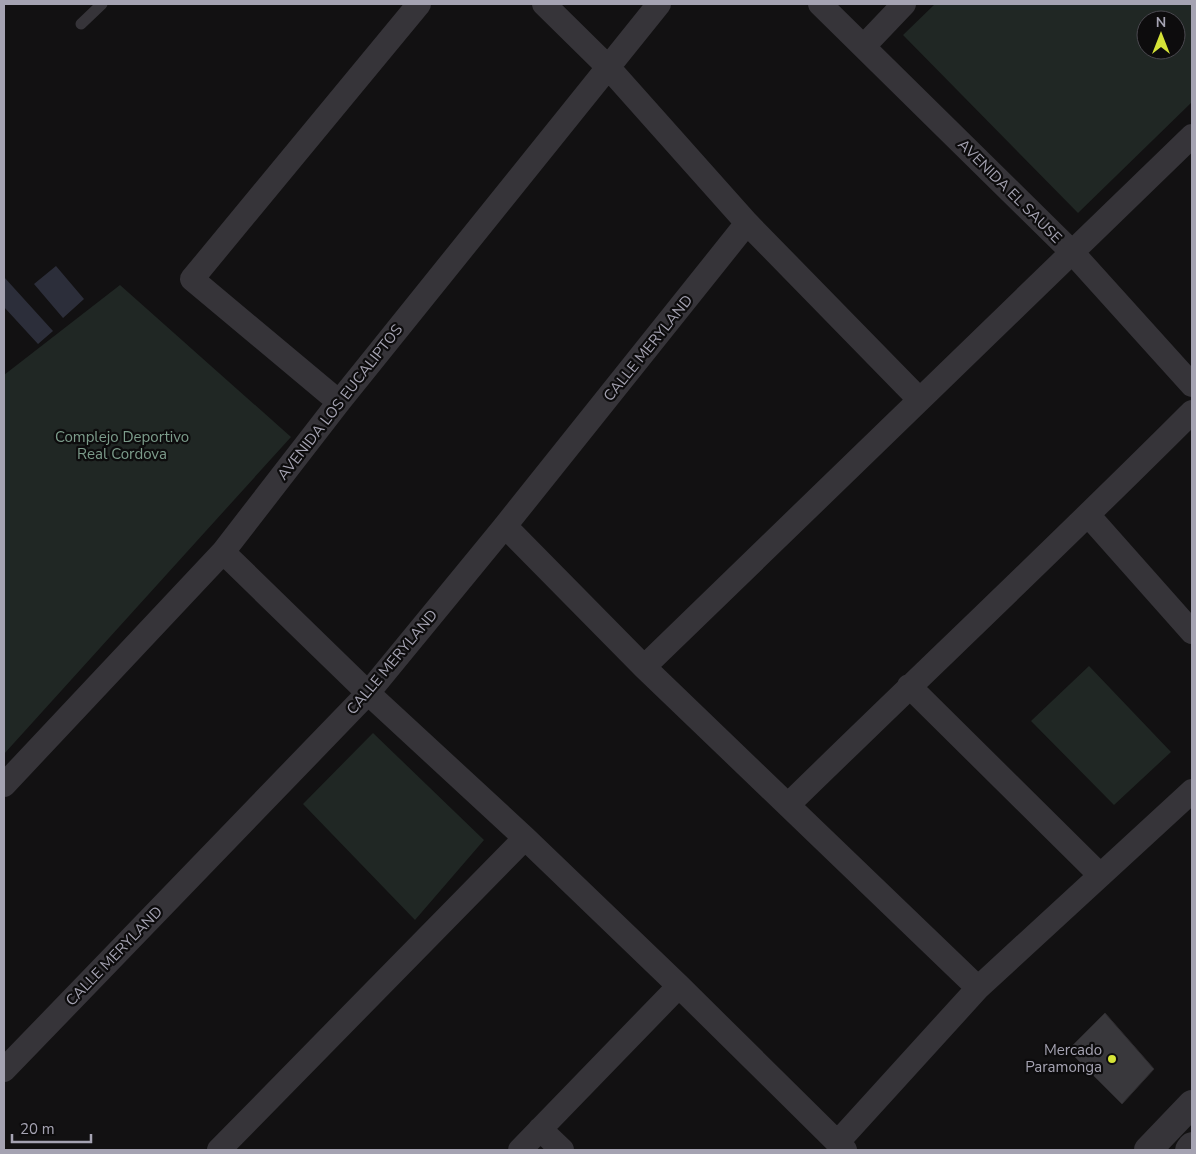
<svg xmlns="http://www.w3.org/2000/svg" width="1196" height="1154" font-family="'Nunito Sans',sans-serif">
<style>
.green{fill:#202724;fill-rule:evenodd}
.water{fill:#2c2e3a}
.building{fill:#39383c;stroke:#2d2b2e}
.lines{fill:none;stroke-linecap:round;stroke-linejoin:round}
.service{stroke:#363439;stroke-width:11}
.minor{stroke:#363439;stroke-width:24}
.tertiary{stroke:#363439;stroke-width:28}
.poi-dot{fill:#d5e338;stroke:#0d0c0d;stroke-width:2}
.labels{text-anchor:middle;dominant-baseline:central;stroke-width:4.5;stroke-linejoin:round;paint-order:stroke}
.street-label{font-size:15px;fill:#a5a3b2;stroke:#0d0c0d}
.park-label{font-size:15px;fill:#7c9c8b;stroke:#0d0c0d}
.poi-label{font-size:15px;fill:#a5a3b2;stroke:#0d0c0d;text-anchor:end}
</style>
<rect width="100%" height="100%" fill="#121112"/>
<path class="green" d="M935 4H1192V102L1078 213 903 35ZM1146 20H1176V50H1146Z
M120 285 291 437 4 754V375Z
M1089 666 1171 752 1114 805 1031 721Z
M373 733 484 840 415 920 303 804Z"/>
<path class="water" d="M56 266 84 299 63 318 34 284Z
M4 277 53 331 38 344 4 307Z"/>
<path class="building" d="M1105 1013 1154 1069 1122 1104 1068 1050Z"/>
<g class="lines">
<path class="service" d="M81 24 102 4"/>
<path class="minor" d="M544 4 608 67 747 223 919 399
M820 4 1071 251 1192 385
M864 46 904 4
M339 402 192 279 419 4
M1089 516 1192 632
M505 526 644 667 978 988
M223 552 368 693 525 838 679 986 845 1150
M644 667 1192 136
M909 686 1100 875
M4 785 223 552 339 402 659 4
M788 805C922 674 1059 545 1192 412
M4 1070 368 693 505 526 747 223
M540 1129 562 1150
M837 1143 978 988 1192 791
M219 1150 525 838
M520 1150 679 986"/>
<path class="tertiary" d="M1148 1150 1192 1104
M1189 1150 1192 1146"/>
</g>
<circle class="poi-dot" cx="1112" cy="1059" r="5"/>
<g class="labels">
<g class="street-label">
<text transform="translate(1010 191) rotate(45)">AVENIDA EL SAUSE</text>
<text transform="translate(648 348) rotate(-51)">CALLE MERYLAND</text>
<text transform="translate(340 402) rotate(-52)">AVENIDA LOS EUCALIPTOS</text>
<text transform="translate(392 662) rotate(-50)">CALLE MERYLAND</text>
<text transform="translate(114 956) rotate(-46)">CALLE MERYLAND</text>
</g>
<g class="park-label">
<text x="122" y="437">Complejo Deportivo<tspan x="122" dy="17">Real Cordova</tspan></text>
</g>
<g class="poi-label">
<text x="1102" y="1050">Mercado<tspan x="1102" dy="17">Paramonga</tspan></text>
</g>
</g>
<rect width="1196" height="1154" fill="none" stroke="#a5a3b2" stroke-width="10"/>
<g transform="translate(1161 35)"><circle r="24" fill="#0d0c0d" stroke="#4a484f"/>
<path d="M0-4L9 19L0 12L-9 19Z" fill="#d5e338"/>
<text y="-8" font-size="14" font-weight="bold" text-anchor="middle" fill="#a5a3b2">N</text>
</g>
<path d="M12 1134v8h79v-8" fill="none" stroke="#a5a3b2" stroke-width="2.5"/>
<text x="20" y="1134" font-size="15" fill="#a5a3b2" stroke="#0d0c0d" stroke-width="4" paint-order="stroke">20 m</text>
</svg>
